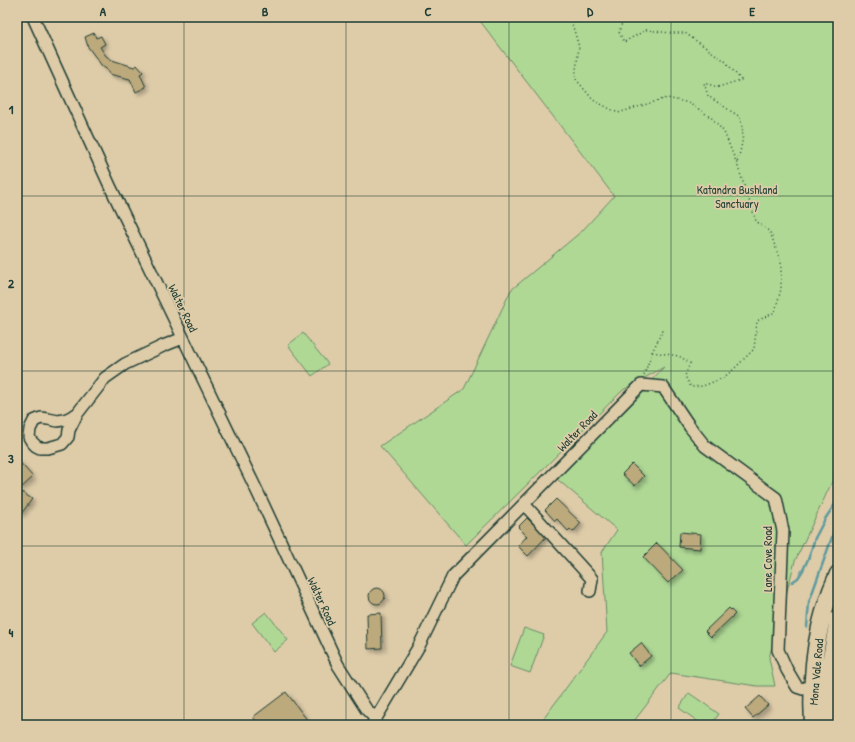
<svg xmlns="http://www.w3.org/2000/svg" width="855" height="742" font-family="'Patrick Hand',sans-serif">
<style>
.green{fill:#afd895;stroke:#678a64}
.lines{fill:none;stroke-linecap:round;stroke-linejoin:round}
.stream{stroke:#5e9a9e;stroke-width:2.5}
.building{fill:#bca97c;stroke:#1f3d34;filter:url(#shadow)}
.minor-casing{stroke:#1f3d34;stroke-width:14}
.highway-casing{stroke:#1f3d34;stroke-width:19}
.path{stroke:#1f3d34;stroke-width:1.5;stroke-dasharray:1 3;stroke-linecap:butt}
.minor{stroke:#decca9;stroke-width:11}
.highway{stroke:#decca9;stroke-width:16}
.grid{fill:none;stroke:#1f3d34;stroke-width:1;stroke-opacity:0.55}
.labels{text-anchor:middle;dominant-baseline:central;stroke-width:3.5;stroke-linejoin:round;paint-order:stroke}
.park-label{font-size:12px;fill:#264539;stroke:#decca9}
.street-label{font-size:12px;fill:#1f3d34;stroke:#decca9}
.neatline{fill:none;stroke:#1f3d34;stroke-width:1.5}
.grid-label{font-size:13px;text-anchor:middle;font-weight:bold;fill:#1f3d34}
</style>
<defs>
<filter id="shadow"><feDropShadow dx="3" dy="3" stdDeviation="2" flood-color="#0004"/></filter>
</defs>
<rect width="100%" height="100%" fill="#decca9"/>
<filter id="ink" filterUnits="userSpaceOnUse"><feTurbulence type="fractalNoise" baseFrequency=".025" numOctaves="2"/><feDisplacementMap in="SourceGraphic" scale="8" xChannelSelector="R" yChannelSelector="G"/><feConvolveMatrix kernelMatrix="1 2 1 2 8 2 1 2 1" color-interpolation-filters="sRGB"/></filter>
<g filter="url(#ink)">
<path class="green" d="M477 17H838V469L795 561 769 658 775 686H757L671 673 631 725H539L607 632 602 552 617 530 557 479 664 367 623 390 466 545 380 446 464 389 511 290 582 231 614 196Z
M303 333 328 364 312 376 288 345Z
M266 612 288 640 274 652 252 623Z
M524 628 544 635 530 673 510 666Z
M689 693 719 714 711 725H703L679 708Z"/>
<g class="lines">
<path class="stream" d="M792 582 798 578 803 570 809 557 815 538 825 519 829 513 838 500
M807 627 809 602 835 529 838 526"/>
</g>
<path class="building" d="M94 33 96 38 101 36 105 44 100 47 106 56 112 60 134 67 137 65 143 72 140 74 146 87 136 92 130 79 109 74V71L102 66 88 47 85 37Z
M17 459 33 477 21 488 17 484Z
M632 464 644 476 635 486 622 474Z
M22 492 32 499 21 514 17 511V499Z
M556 499 581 523 573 532 570 529 568 531 557 519 555 521 545 510Z
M527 518 546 537 528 556 518 546 527 536 518 527Z
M680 532 701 534 700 549 679 547Z
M657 543 683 570 668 583 643 557Z
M369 596a8 8 0 1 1 16 0a8 8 0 1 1-16 0Z
M729 608 735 614 711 637 705 631Z
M381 613 382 648 368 649 367 614Z
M641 643 651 656 639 666 629 653Z
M286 692 308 721 303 725H259L253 717Z
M760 696 768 705 753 718 745 709Z"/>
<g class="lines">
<g class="minor-casing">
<path id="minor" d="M33 17 110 186 257 491 338 665 366 709 372 715 377 716
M77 414 69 430 68 437 62 444 48 448H40L36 446 32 442 29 437 30 429 34 421 41 418 48 419 58 421 67 419 77 414 105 378 125 364 163 346 183 338
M524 504 592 579 590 591
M372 725 419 646 453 576 641 385 663 387 690 427 705 446 776 498 783 531 778 650 787 670 797 687 803 689 812 685"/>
</g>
<g class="highway-casing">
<path id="highway" d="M813 725C810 674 816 621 838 574
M829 725 827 681 838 619"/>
</g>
<path class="path" d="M570 17 579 47 575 78 593 100 618 113 667 98 690 103 713 119 724 132 737 164 756 221 770 232 781 263V289L775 312 757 321 754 349 734 369 723 378 703 386 691 387 685 376 690 363 679 356 652 352
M624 17 619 32 624 42 646 30 670 33H685L725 61 741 80 718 87 704 83 708 96 740 117C745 137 742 144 737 163
M644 375 652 352 664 328"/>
<use href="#minor" class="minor"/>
<use href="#highway" class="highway"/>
</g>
</g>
<path class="grid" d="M184 17V725M346 17V725M509 17V725M671 17V725M17 196H838M17 371H838M17 546H838"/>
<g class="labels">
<g class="park-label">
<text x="737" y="189">Katandra Bushland<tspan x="737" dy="14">Sanctuary</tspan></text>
</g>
<g class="street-label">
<text transform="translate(183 308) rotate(64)">Walter Road</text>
<text transform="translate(577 431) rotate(-46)">Walter Road</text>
<text transform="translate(767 559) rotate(-90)">Lane Cove Road</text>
<text transform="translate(322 601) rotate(65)">Walter Road</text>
<text transform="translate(816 672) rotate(-85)">Mona Vale Road</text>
</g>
</g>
<rect width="855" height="742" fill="none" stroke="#decca9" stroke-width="44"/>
<rect x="22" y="22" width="811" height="698" class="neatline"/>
<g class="grid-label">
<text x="103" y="16">A</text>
<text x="265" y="16">B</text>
<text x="428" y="16">C</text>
<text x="590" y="16">D</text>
<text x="752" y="16">E</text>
<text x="11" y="114">1</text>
<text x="11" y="288">2</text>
<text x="11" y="463">3</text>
<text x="11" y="637">4</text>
</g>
</svg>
